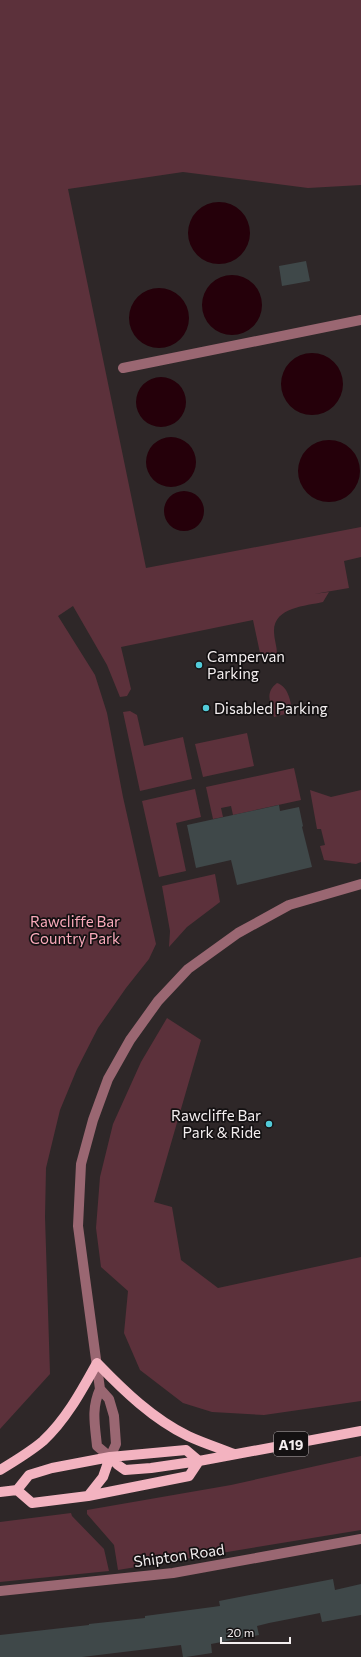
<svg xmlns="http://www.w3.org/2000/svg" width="361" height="1657" font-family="Commissioner,sans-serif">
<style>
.green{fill:#5c313b}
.water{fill:#25000a}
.building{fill:#3f4849}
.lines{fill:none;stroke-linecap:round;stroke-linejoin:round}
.minor{stroke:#9a6772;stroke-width:10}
.major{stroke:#f3b3c0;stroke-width:10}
.poi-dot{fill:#52cbd9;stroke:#141112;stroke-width:1.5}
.labels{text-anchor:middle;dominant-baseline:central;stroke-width:3.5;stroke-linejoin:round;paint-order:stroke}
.shield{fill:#141112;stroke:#b1acad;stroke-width:1}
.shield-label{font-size:14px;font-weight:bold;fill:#f4eff0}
.poi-label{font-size:15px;fill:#f4eff0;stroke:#141112;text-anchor:start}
.park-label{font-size:15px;fill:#faaabb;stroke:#141112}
.street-label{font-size:15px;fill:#f4eff0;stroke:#141112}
</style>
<rect width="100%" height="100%" fill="#2e2728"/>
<path class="green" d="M0 0H361V185L308 188 183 172 68 189 146 568 361 527V557L344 561 349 588 314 594 329 592 323 602C306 606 273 607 274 632 274 639 277 646 277 654L272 659 265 658 260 653 253 620 121 647 131 689 127 696 120 697 107 665 73 606 58 616 95 675 107 713 123 797 156 944 149 959 126 988 98 1028 77 1069 60 1110 46 1168 45 1217 50 1374 0 1429Z
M277 683C289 687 290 701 293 712L274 717C271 704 264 693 277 683Z
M130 711 137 715 144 746 183 737 192 779 140 791 123 712Z
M247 733 254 766 203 777 195 744Z
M294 768 301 800 233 815 231 806 221 808 223 817 213 819 206 787Z
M195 789 201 817 176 823 186 871 159 877 142 801Z
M310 790 331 797 361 790V862L356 864 324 860 320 846 325 845 321 829H317Z
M215 874 220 902 187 927 169 947 170 931 162 886Z
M167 1018 201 1040 154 1202 172 1207 181 1260 218 1288 361 1257V1401L264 1415 212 1412 183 1403 140 1370 124 1333 128 1291 101 1267 96 1228 100 1177 113 1124 141 1062Z
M361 1456V1530L118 1570 114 1545 87 1514V1510L231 1485Z
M71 1513 72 1516 104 1549 109 1571 0 1582V1522Z"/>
<path class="water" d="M188 233a31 31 0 1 1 62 0a31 31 0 1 1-62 0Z
M202 305a30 30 0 1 1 60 0a30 30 0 1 1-60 0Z
M129 318a30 30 0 1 1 60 0a30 30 0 1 1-60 0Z
M281 384a31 31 0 1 1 62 0a31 31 0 1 1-62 0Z
M136 402a25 25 0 1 1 50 0a25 25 0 1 1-50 0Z
M146 462a25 25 0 1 1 50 0a25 25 0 1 1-50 0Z
M298 471a31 31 0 1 1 62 0a31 31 0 1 1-62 0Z
M164 511a20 20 0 1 1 40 0a20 20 0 1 1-40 0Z"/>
<path class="building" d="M306 261 310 281 282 286 279 266Z
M279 805 280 811 299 807 303 826 302 827 312 867 237 885 231 860 196 868 187 825Z
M333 1579 335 1590 361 1584V1615L322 1622 320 1613 269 1623 257 1626 259 1635 211 1644 212 1653 186 1657H183L181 1645 82 1657H0V1635L89 1625V1624L145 1618V1616L220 1606 219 1601Z"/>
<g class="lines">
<path class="minor" d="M123 368 361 320
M100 1389 109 1399 114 1416 116 1444 110 1457 97 1446C95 1425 91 1409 100 1389L78 1226 81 1164 93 1120 108 1079 130 1040 158 1001 188 969 238 933 289 905 361 884
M0 1591 173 1573 361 1539"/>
<path class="major" d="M110 1457 118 1465 125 1470 151 1468 199 1461 361 1431
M0 1470C15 1461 30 1452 43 1441 66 1420 82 1390 97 1363 124 1391 153 1419 188 1436 203 1443 219 1448 234 1454
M17 1490 32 1503 88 1496 189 1476 199 1461
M0 1492 17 1490 29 1475 52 1468 110 1457 186 1450 199 1461
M88 1496 103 1477 110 1457"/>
</g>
<g class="poi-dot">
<circle cx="199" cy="665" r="4"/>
<circle cx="206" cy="708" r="4"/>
<circle cx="269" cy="1124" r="4"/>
</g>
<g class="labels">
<rect class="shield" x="274" y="1432" width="34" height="24" rx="3"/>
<g class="shield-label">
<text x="291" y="1444">A19</text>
</g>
<g class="poi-label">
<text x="207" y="656">Campervan<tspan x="207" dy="17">Parking</tspan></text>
<text x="214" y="708">Disabled Parking</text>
<text x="261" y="1115" text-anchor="end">Rawcliffe Bar<tspan x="261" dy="17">Park &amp; Ride</tspan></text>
</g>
<g class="park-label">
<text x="75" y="921">Rawcliffe Bar<tspan x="75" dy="17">Country Park</tspan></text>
</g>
<g class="street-label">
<text transform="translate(179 1555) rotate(-8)">Shipton Road</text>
</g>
</g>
<path d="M221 1637v6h69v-6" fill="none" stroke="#f4eff0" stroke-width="2"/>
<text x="227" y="1637" font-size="12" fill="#f4eff0" stroke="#141112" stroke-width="3" paint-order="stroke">20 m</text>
</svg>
